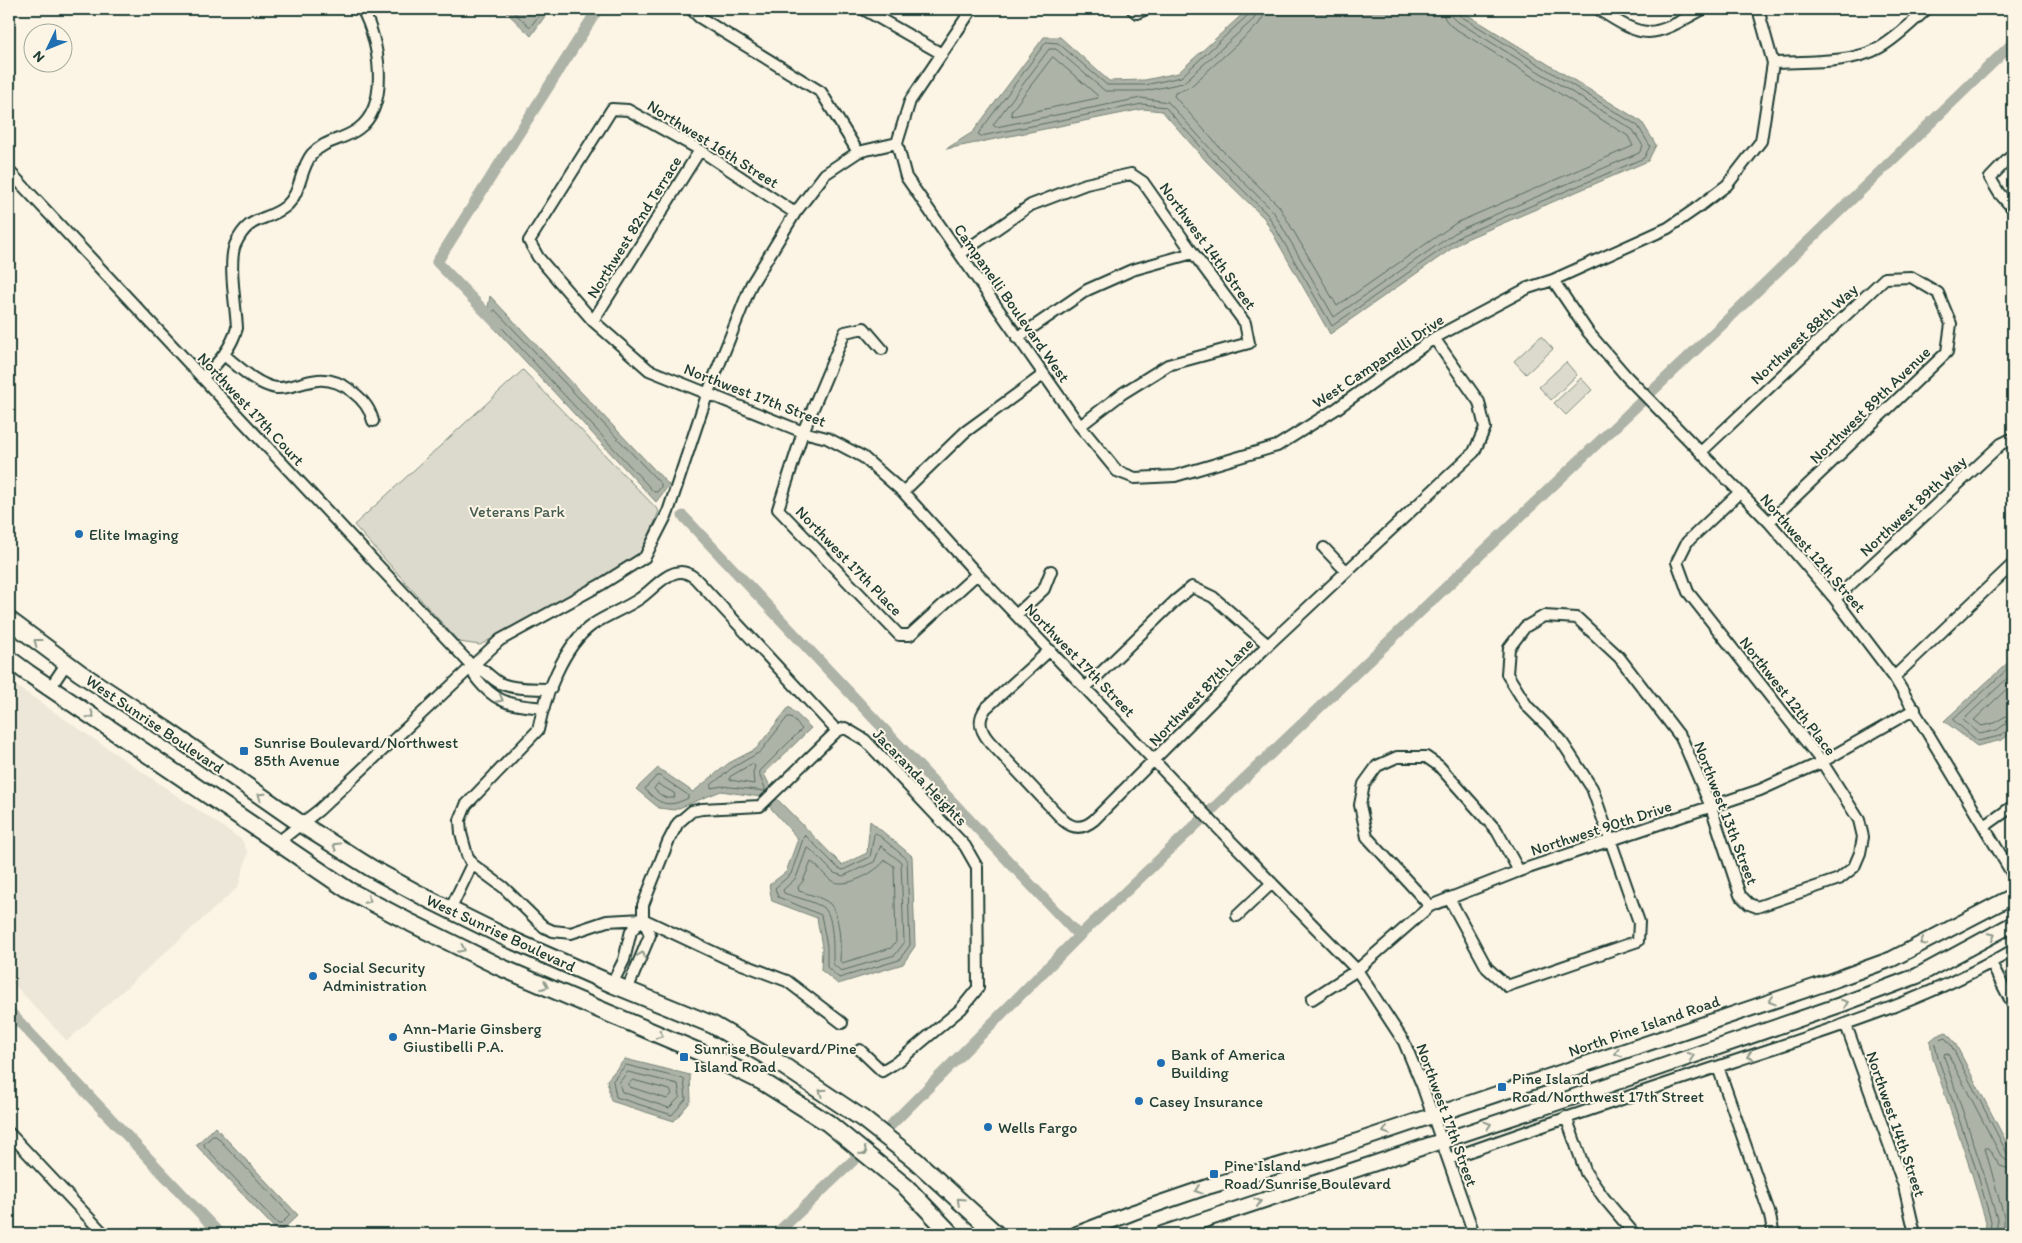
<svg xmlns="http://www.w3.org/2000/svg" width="2022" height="1243" font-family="Itim,sans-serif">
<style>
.built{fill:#ece7d8}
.green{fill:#dcdacc;stroke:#7e8c80}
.water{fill:#aeb3a7;stroke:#758479}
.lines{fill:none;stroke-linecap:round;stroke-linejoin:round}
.shore{stroke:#586c62;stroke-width:1}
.canal{stroke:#aeb3a7;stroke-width:11}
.minor-casing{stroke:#1f3d34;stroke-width:14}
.secondary-casing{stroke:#1f3d34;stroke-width:18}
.trunk-casing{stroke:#1f3d34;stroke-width:20}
.minor{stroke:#fcf5e5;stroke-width:10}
.secondary{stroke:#fcf5e5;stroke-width:14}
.trunk{stroke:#fcf5e5;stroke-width:16}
.oneway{stroke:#8e998c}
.poi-dot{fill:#1f6fb2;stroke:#fcf5e5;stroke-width:2}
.labels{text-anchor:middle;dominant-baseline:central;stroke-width:4;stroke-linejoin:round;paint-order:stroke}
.street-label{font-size:16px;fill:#1f3d34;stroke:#fcf5e5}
.park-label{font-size:16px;fill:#455c52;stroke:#fcf5e5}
.poi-label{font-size:16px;fill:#1f3d34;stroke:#fcf5e5;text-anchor:start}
</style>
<rect width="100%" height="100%" fill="#fcf5e5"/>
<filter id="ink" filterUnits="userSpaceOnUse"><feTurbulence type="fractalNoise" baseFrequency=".02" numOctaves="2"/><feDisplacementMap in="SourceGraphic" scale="10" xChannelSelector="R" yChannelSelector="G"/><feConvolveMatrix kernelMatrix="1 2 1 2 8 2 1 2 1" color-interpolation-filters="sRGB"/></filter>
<g filter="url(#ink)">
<path class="built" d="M9 681 242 840 248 853 238 887 67 1041 9 979Z"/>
<path class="green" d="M1541 336 1553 349 1526 374 1514 361Z
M1566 362 1577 375 1551 400 1539 387Z
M523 370 659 511 642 553 624 566 480 645 459 642 354 525Z
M1581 378 1592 390 1566 415 1554 403Z"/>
<path class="water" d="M503 9H550L531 36Z
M1248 9H1458L1642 122 1656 145 1648 161 1464 240 1330 334 1264 218 1207 162 1162 111 1143 109 946 149 973 132 1044 37H1060L1109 81 1145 80 1178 73Z
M490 296 669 485 656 502 486 319Z
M2013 658V732L2002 740 1977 746 1944 721Z
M789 707 811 728 764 774 776 798 842 865 867 853 870 821 912 856 915 946 903 964 838 984 821 970 822 947 817 918 772 901 769 885 786 872 798 839 761 797 721 791 674 810 659 808 636 789 658 768 693 792 729 763 756 749Z
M1946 1032 1955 1043 2013 1155V1234H1985L1986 1222 1972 1174 1933 1059 1930 1041 1936 1036Z
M625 1059 690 1075 691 1101 674 1121 611 1101 607 1080Z
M215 1127 298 1215 279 1233 196 1145Z"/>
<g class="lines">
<path class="shore" d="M510 9 530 27 544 9
M1251 9 1249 14 1181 77 1145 85H1107L1058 43 1046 42 978 134 981 136 1142 104 1165 107 1211 158 1268 215 1332 326 1462 235 1644 158 1650 146 1638 126 1459 15 1456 9
M1257 9 1254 19 1183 83 1145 91H1105L1056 49H1049L993 125 996 127 1141 98 1168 102 1215 154 1273 211 1334 317 1459 230 1639 153 1643 146 1633 130 1455 20 1451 16 1450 9
M1265 9 1263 17 1258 25 1190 87 1175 93 1174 96 1221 149 1279 206 1337 306 1456 223 1633 146 1628 136 1451 26 1445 19 1442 9
M1053 57 1097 95 1098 98 1012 116 1011 112Z
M495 310 661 484V487L657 492H654L493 318V312Z
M2013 664 1953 720 1978 741 2000 736 2009 729H2013
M2013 673 1963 720 1980 734 1997 730 2007 723 2013 722
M2013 683 1974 720 1982 726 1994 723 2006 716 2013 715
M788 717H791L802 729 760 771C758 779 766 784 765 791L722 786 711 788V785L732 768 760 752Z
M752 764 755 766 753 773 754 784 730 780V777Z
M657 776H660L688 795V798C669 808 659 805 645 789Z
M658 784 674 793 675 797C667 801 660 795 654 789Z
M876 833 907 859 910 945 899 960 839 978 827 967V946L821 915 778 897 775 888 791 874 804 836H806L838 868 843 870 870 857 874 835Z
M881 846 901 862 904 943 895 955 841 971 833 964C833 952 834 918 825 909 817 902 794 897 784 893L783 890 796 878 807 848 810 849 834 873 843 876 874 862Z
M885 860 894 866 896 941 891 948 842 963 840 961C841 946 840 912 829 903 821 897 808 894 799 891L798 887 803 881 811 862C819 866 824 876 832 881 846 889 877 872 885 860Z
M626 1065 684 1079 686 1099 672 1115 616 1097 613 1081Z
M628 1072 678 1084 680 1097 669 1108 622 1092 619 1083Z
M633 1080 670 1090 672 1094 667 1099 630 1087 629 1084Z
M213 1136H216L289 1213V1216L281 1224H278L205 1147 204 1144Z
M1990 1234 1991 1221 1977 1172 1938 1058 1935 1044 1939 1040 1945 1038 1951 1045 2007 1153 2013 1156
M1997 1234V1219L1983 1171 1944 1056 1945 1053 1948 1054 2001 1156 2007 1161 2013 1162
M2004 1234V1217L1985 1148H1988L2000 1166 2013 1170"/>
<path class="canal" d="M498 325 437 262 598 9
M683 516 1079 936
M9 1011 220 1234
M891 1125 1079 936 1725 322 2013 43
M776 1234 856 1158"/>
<g class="minor-casing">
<path id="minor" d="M691 9 699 17 821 92 858 152
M863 9 942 54
M1132 9 1137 13 1146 9
M1598 9C1648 42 1652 37 1703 9
M1773 63C1805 61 1851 64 1879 48 1897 38 1912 22 1927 9
M897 143 906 177 1080 426 1117 471 1135 478 1175 476 1277 446 1336 409 1434 338 1528 288 1553 280 1668 228 1697 208 1727 185 1761 141 1773 63 1758 9
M897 143 910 101 972 9
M2013 154 1990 178 1999 193 2013 209
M9 171 472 666
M795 213 700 150 628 110 612 109 529 241 538 257 593 321 649 370 803 432 827 438 863 457 903 492 977 574 1216 826 1357 970 1404 1042 1422 1085 1474 1234
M960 254 1031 205 1086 184 1131 174 1143 182 1193 253 1245 323 1249 343 1168 365 1123 393 1080 426
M1553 280 1588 332 1626 376 1769 522 1835 599 1894 677 2013 875
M593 321 700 150
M1017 338 1087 290 1132 270 1193 253
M882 349 864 328 845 332 803 432 778 509 899 635H910L977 574
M224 355C239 367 257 385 276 388 290 389 304 381 318 380 341 378 368 399 373 421
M202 378C218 364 231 349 237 328 236 307 228 263 235 245 249 214 264 223 285 207 302 193 299 170 312 154 326 139 342 141 358 129 391 105 379 39 362 9
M1702 451 1885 278 1911 277 1938 293 1951 324 1947 352 1769 522
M903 492 965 432 1043 375
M1324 548 1346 571
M1835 599 2001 444 2013 438
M1016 615 1044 589 1051 571
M1050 650 986 708C977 720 980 730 989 741L1063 820C1073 829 1083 829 1094 820L1268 645 1474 452 1485 428 1479 402 1434 338
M472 666C473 676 477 679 483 686 502 706 518 705 544 708
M472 666C487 669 490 679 502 684 517 690 535 688 551 689
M1894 677 2013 564
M50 688 66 664
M1085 688 1175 601 1192 587 1213 597 1268 645
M837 731 695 578C691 575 686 572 681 572 666 572 651 591 639 599 624 609 607 615 592 625 563 646 545 696 538 730L466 805 460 820 461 833 467 855 472 864 503 887 544 927 553 931 571 933 607 921 643 919 726 958 787 981 842 1023
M1985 826 2013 806
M277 843 319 810 500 640 602 584 645 557 668 512 707 395 751 285 795 213 825 174 858 152 897 143
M1449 898 1487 968 1507 986 1638 941 1639 922 1592 788 1560 739 1527 706 1507 674 1509 648 1525 627 1544 616 1577 618 1619 657 1682 739 1711 807 1740 895 1749 904 1757 907 1839 879 1854 867 1860 853 1863 837 1859 820 1822 762 1688 592 1677 562 1687 542 1740 492
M1430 906 1367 837 1360 805 1364 784 1377 766 1397 757H1426L1439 766 1497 831 1519 871
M450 910 472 864
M1237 916 1272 883
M1991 963 2013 1005
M612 984 624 960 631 931 643 919
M627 990 650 935 643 919V905L668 842 678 823 692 811 702 809 760 806 837 731 845 728 865 740 965 846 977 867 978 988 961 1009 900 1060 882 1071 860 1050
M1312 999 1357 970 1430 906 1519 871 1760 790 1822 762 1915 709
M1846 1025 1904 1186 1915 1234
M1718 1067 1769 1212 1774 1234
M1566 1117 1586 1173 1604 1198 1631 1230
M9 1133 104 1234
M1448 1159C1544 1125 1639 1093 1735 1061 1828 1030 1929 1000 2013 950"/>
</g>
<g class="secondary-casing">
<path id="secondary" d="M1077 1234 1134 1212 1210 1186 1331 1150 1823 984 1892 959 2013 896
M1162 1234 1565 1100 1840 1005 1917 976 2013 924"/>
</g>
<g class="trunk-casing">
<path id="trunk" d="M9 620 80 673 165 729 301 824 371 868 426 898 507 938 612 984 713 1025 782 1065 863 1119 915 1160 996 1234
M9 659 28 673 348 890 411 923 500 967 718 1060 763 1082 828 1123 906 1187 951 1234"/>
</g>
<use href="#minor" class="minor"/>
<use href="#secondary" class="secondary"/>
<use href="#trunk" class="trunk"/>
</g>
<defs><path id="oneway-chevron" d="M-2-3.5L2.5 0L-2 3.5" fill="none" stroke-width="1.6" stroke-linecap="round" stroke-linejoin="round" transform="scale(1.25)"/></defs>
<g class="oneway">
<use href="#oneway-chevron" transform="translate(37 642) rotate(-143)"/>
<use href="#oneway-chevron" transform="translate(500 699) rotate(28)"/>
<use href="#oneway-chevron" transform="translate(91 715) rotate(34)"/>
<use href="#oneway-chevron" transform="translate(261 796) rotate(-145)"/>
<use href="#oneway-chevron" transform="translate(336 846) rotate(-148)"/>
<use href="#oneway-chevron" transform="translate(368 900) rotate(28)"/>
<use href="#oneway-chevron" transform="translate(1992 936) rotate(-28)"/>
<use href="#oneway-chevron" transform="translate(1923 942) rotate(152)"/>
<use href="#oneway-chevron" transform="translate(462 949) rotate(26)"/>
<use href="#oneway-chevron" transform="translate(642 955) rotate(-68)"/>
<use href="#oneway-chevron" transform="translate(545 986) rotate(23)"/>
<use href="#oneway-chevron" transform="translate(1772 1001) rotate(161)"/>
<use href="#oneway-chevron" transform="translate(1845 1003) rotate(-20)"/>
<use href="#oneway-chevron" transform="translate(660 1035) rotate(24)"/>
<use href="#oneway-chevron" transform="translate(1618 1053) rotate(161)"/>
<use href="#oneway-chevron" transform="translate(1691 1056) rotate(-19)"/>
<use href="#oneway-chevron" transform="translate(1750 1056) rotate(162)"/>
<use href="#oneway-chevron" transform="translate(822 1092) rotate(-146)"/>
<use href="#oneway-chevron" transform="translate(1488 1125) rotate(-18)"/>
<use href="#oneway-chevron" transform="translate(1386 1131) rotate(161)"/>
<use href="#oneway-chevron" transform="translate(864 1152) rotate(40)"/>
<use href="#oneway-chevron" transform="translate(1198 1190) rotate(161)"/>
<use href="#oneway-chevron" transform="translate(960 1201) rotate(-137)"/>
<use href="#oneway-chevron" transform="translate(1258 1202) rotate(-18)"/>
</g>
</g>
<g class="poi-dot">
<circle cx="79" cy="534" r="5"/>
<rect x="239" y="746" width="10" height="10" rx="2.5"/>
<circle cx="313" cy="976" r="5"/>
<circle cx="393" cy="1037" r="5"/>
<rect x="679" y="1052" width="10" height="10" rx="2.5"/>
<circle cx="1161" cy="1063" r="5"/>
<rect x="1497" y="1082" width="10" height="10" rx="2.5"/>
<circle cx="1139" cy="1101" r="5"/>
<circle cx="988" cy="1127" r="5"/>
<rect x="1209" y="1169" width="10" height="10" rx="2.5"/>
</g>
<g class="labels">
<g class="street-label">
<text transform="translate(713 144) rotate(32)">Northwest 16th Street</text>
<text transform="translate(634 227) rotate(-58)">Northwest 82nd Terrace</text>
<text transform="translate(1208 246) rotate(54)">Northwest 14th Street</text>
<text transform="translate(1012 303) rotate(55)">Campanelli Boulevard West</text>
<text transform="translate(1804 334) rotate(-43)">Northwest 88th Way</text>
<text transform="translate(1378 361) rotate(-34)">West Campanelli Drive</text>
<text transform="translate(755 395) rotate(21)">Northwest 17th Street</text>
<text transform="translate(1870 405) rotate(-44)">Northwest 89th Avenue</text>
<text transform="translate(251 409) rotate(47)">Northwest 17th Court</text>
<text transform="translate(1913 506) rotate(-43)">Northwest 89th Way</text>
<text transform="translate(1813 553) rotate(49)">Northwest 12th Street</text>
<text transform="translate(849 561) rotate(46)">Northwest 17th Place</text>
<text transform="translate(1080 660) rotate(46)">Northwest 17th Street</text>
<text transform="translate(1201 692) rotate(-46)">Northwest 87th Lane</text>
<text transform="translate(1788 696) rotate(52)">Northwest 12th Place</text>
<text transform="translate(155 724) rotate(34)">West Sunrise Boulevard</text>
<text transform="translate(920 777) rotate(46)">Jacaranda Heights</text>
<text transform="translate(1726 813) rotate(69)">Northwest 13th Street</text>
<text transform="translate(1601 828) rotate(-18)">Northwest 90th Drive</text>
<text transform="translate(501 933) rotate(25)">West Sunrise Boulevard</text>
<text transform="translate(1644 1026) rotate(-19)">North Pine Island Road</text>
<text transform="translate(1447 1115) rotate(70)">Northwest 17th Street</text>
<text transform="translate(1896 1124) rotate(71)">Northwest 14th Street</text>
</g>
<g class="park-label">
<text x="517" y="511">Veterans Park</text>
</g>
<g class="poi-label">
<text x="89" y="534">Elite Imaging</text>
<text x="254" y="742">Sunrise Boulevard/Northwest<tspan x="254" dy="18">85th Avenue</tspan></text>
<text x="323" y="967">Social Security<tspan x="323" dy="18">Administration</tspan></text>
<text x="403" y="1028">Ann-Marie Ginsberg<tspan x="403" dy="18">Giustibelli P.A.</tspan></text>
<text x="694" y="1048">Sunrise Boulevard/Pine<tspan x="694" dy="18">Island Road</tspan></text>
<text x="1171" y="1054">Bank of America<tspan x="1171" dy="18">Building</tspan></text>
<text x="1512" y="1078">Pine Island<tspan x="1512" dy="18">Road/Northwest 17th Street</tspan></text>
<text x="1149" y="1101">Casey Insurance</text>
<text x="998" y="1127">Wells Fargo</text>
<text x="1224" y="1165">Pine Island<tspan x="1224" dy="18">Road/Sunrise Boulevard</tspan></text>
</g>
</g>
<rect width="2022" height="1243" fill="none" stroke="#fcf5e5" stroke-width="30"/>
<rect x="15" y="15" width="1992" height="1213" fill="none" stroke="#1f3d34" stroke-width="2" filter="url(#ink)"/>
<g transform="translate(48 48) rotate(227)"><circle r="24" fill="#fcf5e5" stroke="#a4ab9e"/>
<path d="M0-4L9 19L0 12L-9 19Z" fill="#1f6fb2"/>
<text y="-8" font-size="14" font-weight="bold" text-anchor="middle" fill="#1f3d34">N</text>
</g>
</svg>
